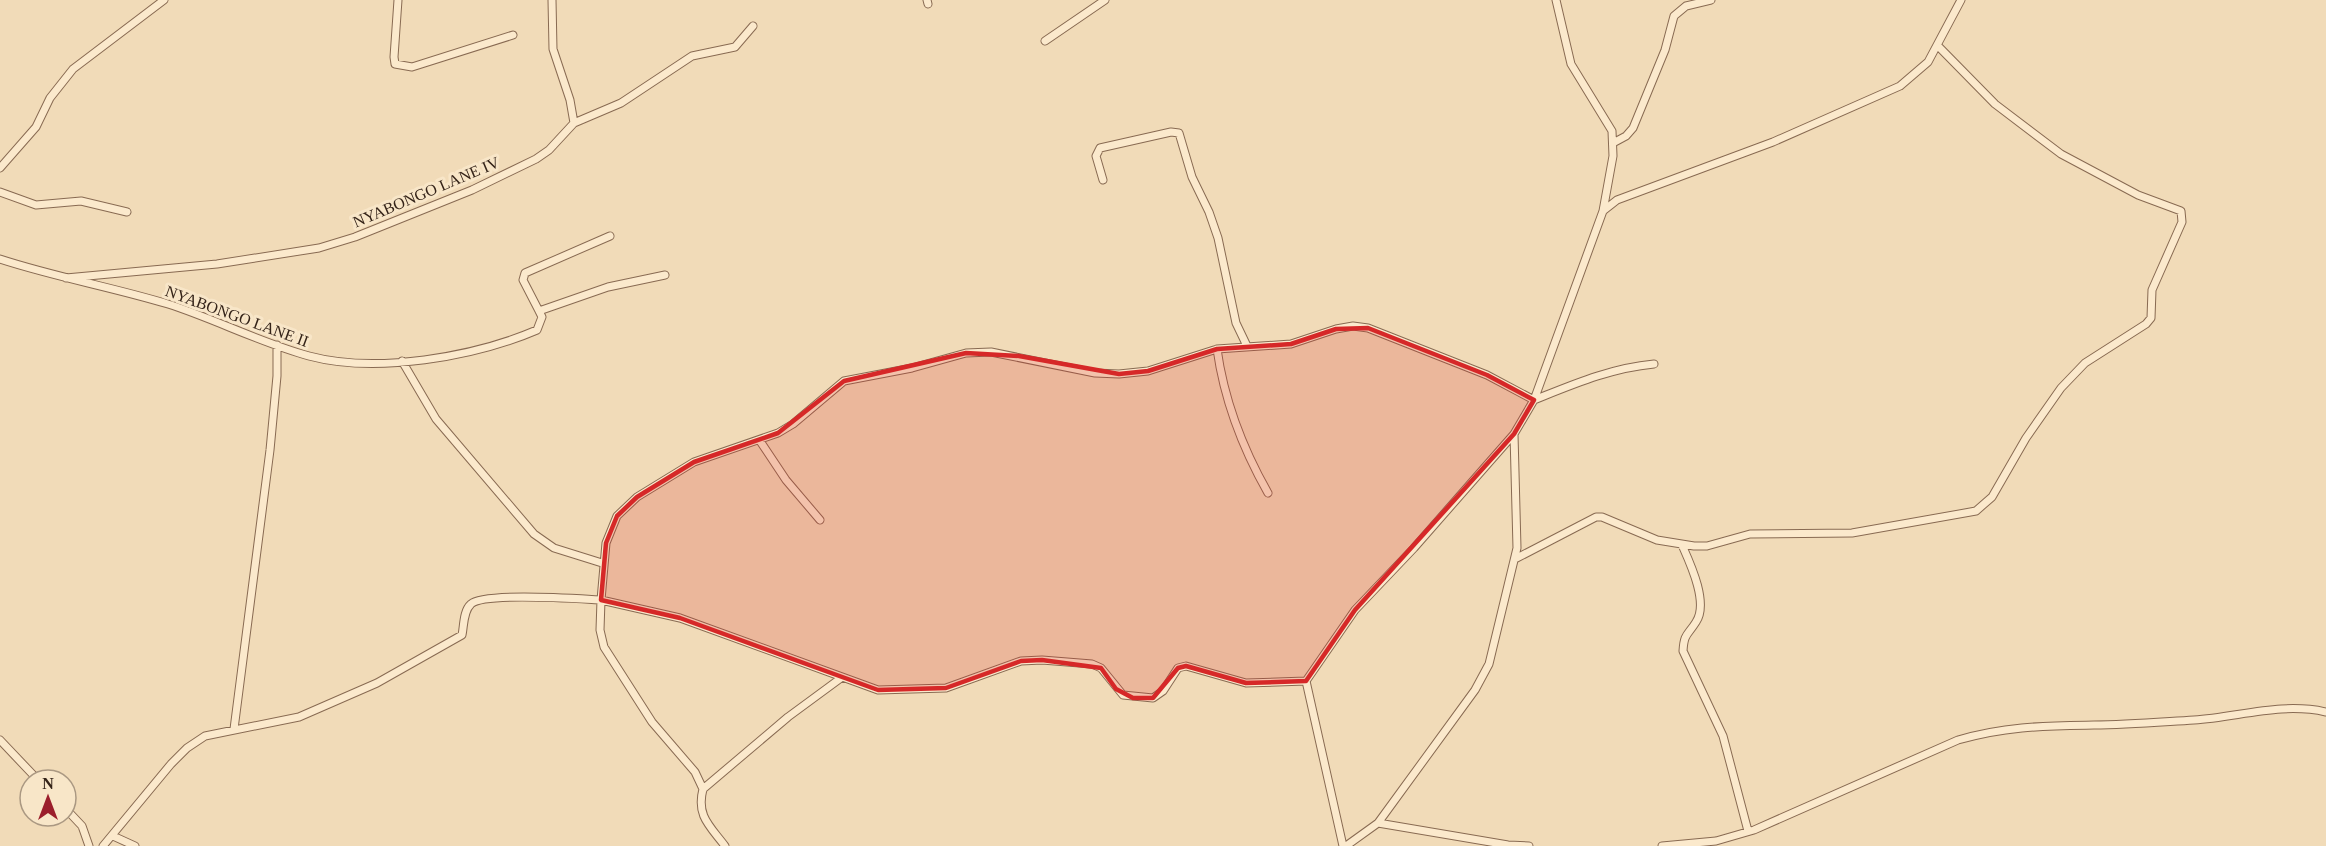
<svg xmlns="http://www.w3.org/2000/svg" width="2326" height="846" font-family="'Times New Roman',serif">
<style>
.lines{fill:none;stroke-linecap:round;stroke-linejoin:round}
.street-casing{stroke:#886a52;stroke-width:9}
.street{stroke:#fbe9cc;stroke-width:7}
.marked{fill:#d62828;fill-opacity:0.2;stroke:#d62828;stroke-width:4.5;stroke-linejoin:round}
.labels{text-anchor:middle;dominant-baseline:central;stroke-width:6;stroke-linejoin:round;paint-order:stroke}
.street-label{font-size:16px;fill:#352419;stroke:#f8e6c8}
</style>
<rect width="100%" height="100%" fill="#f1dbb8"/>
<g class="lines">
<g class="street-casing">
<path id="street" d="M398 0 394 57 395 64 412 67 513 35
M552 0 553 49 570 100 574 123
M927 0 928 4
M1556 0 1571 64 1612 131 1613 156 1603 211
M1045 41 1105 0
M1613 143 1626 136 1633 128 1665 50 1674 16 1686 6 1711 0
M0 168 36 127 50 98 73 69 164 0
M1103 180 1096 156 1100 148 1171 132 1179 133 1192 177 1209 212 1218 238 1236 323 1247 346
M0 192 36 205 81 201 127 212
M0 259C55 277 112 287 168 304 215 319 261 343 309 356 376 374 474 357 537 330L542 317 539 311 608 287 665 275
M66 278 217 264 319 248 355 237 472 190 536 159 549 150 574 123 621 103 692 56 735 47 753 26
M539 311 523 280 525 273 610 236
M1217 349C1224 399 1243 449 1268 493
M402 361 436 419 534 534 554 548 602 563
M760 441 786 480 820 520
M1682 545C1690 563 1709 603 1696 622 1688 635 1684 633 1683 651L1723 736 1748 831
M1515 559 1596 517H1602L1657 540 1694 546H1707L1750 534 1852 533 1976 511 1992 497 2026 438 2061 388 2085 363 2146 324 2151 318 2152 290 2182 222 2181 211 2138 195 2061 154 1995 104 1938 46
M234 729 270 450 277 376V345
M0 740 38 780
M703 789 788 717 841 678
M66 809 82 826 89 846
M1378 823 1508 845 1529 846
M113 836 135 846
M103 846 171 764 187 748 205 736 299 717 377 683 462 635C464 626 463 611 471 604 484 592 580 599 601 600L606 543 617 516 637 497 694 462 778 433 793 424 844 381 912 368 966 353 991 352 1095 373 1119 374 1148 371 1217 349 1291 344 1336 329 1353 326 1368 328 1487 375 1534 400C1574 384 1611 368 1654 364
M725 846C710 826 696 816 703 789L695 772 652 722 604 647 600 630 601 600 680 618 878 690 946 688 1021 661 1042 660 1092 664 1101 668 1123 695 1153 698 1163 691 1178 668 1186 666 1246 683 1306 681
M1343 846 1306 681 1355 610 1414 548 1514 434
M1346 846 1378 823 1475 690 1489 664 1517 548 1514 434 1534 400 1603 211 1617 200 1773 142 1900 86 1928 62 1961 0
M1662 846 1716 841 1754 830 1958 740C2006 726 2044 726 2094 725 2127 725 2161 722 2194 720 2239 717 2281 702 2326 712"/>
</g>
<use href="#street" class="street"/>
</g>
<path class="marked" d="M1368 328 1487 375 1534 400 1514 434 1355 610 1306 681 1246 683 1186 666 1178 668 1153 698H1133L1116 689 1101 668 1042 660 1021 661 946 688 878 690 680 618 601 600 606 543 617 516 637 497 694 462 778 433 844 381 966 353 1019 356 1119 374 1148 371 1217 349 1291 344 1336 329Z"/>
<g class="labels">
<g class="street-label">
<text transform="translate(426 192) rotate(-23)">NYABONGO LANE IV</text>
<text transform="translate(237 316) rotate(20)">NYABONGO LANE II</text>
</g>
</g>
<g transform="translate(48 798)"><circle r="28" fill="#f8e6c8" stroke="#aa9882" stroke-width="1.5"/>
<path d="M0-4.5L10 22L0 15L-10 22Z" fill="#9b1e2b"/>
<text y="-9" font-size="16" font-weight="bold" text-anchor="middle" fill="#352419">N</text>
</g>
</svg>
